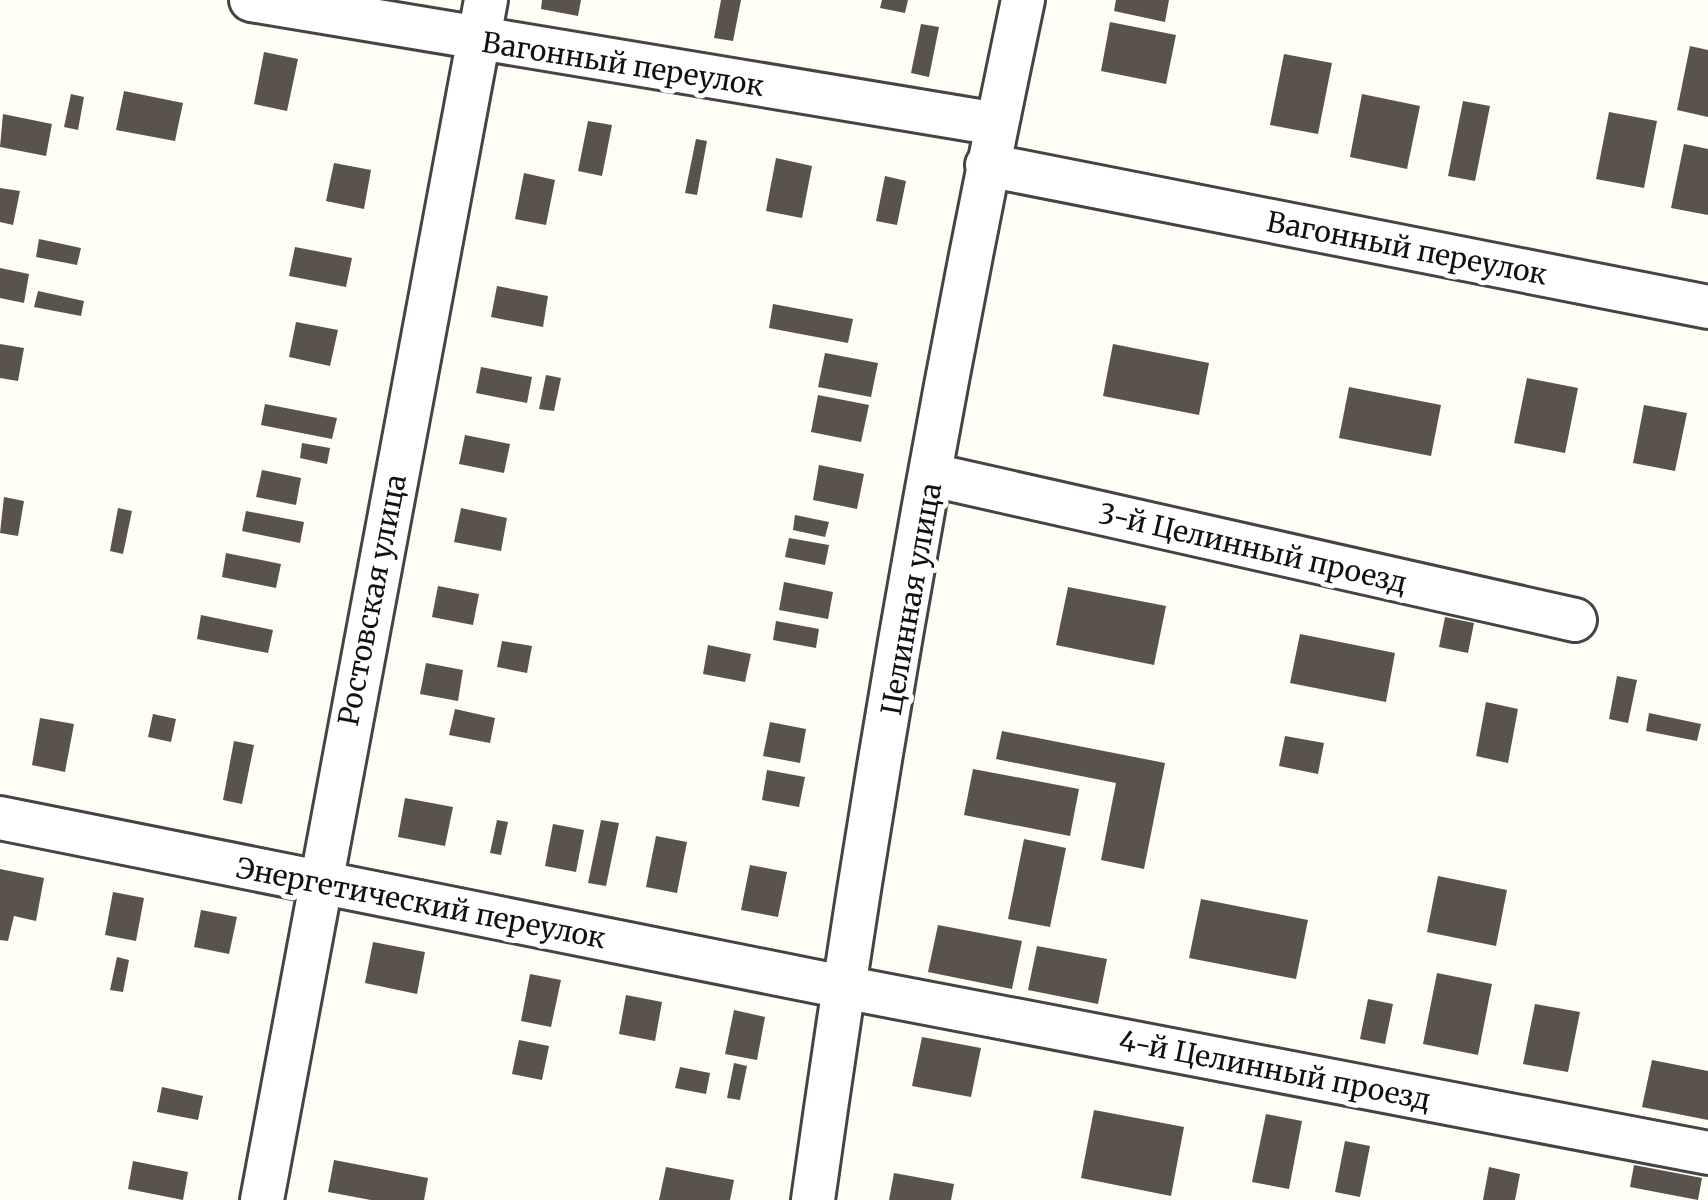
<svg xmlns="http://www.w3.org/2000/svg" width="1708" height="1200" font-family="Merriweather,serif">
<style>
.building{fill:#5a524d}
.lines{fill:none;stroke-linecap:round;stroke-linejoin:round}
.minor-casing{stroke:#444;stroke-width:48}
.minor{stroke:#fff;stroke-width:42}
.labels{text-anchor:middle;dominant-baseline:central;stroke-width:10;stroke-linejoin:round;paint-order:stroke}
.street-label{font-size:28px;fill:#111;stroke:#fff}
</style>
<rect width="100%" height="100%" fill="#fffdf5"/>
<path class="building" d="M542 0H581L578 16 541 9Z
M721 0H741L733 41 714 38Z
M882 0H908L905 13 880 8Z
M1116 0H1169L1165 22 1114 11Z
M1110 22 1176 35 1166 84 1101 71Z
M921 24 939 27 929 77 911 73Z
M1690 46 1708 50V117L1677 110Z
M264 52 298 59 287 111 254 104Z
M1284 54 1332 63 1318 134 1270 125Z
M124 91 183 103 175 141 116 130Z
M71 94 84 97 78 130 64 127Z
M1362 94 1420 106 1407 169 1350 157Z
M1463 101 1490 106 1475 181 1448 176Z
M1609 112 1657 121 1644 188 1596 179Z
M3 114 52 124 46 156 0 147Z
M588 121 612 125 602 176 578 171Z
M696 139 707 141 697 195 685 193Z
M1684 144 1708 149V215L1671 208Z
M776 158 812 166 802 218 766 211Z
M334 163 371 170 364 209 326 201Z
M524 173 555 180 546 225 515 219Z
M885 176 906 181 897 225 876 221Z
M0 188 20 191 13 225 0 222Z
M39 239 81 248 77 265 36 257Z
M295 247 352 258 346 287 289 276Z
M0 268 29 274 24 303 0 298Z
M497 286 548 296 543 327 491 317Z
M38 291 84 301 81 316 34 307Z
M773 304 853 319 848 343 769 328Z
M296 322 338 330 330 366 289 357Z
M0 344 24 348 18 381 0 378Z
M1113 344 1209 363 1199 415 1103 396Z
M825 353 878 363 871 397 818 387Z
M481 367 532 377 527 403 476 393Z
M546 375 561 378 554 411 539 409Z
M1527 378 1578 388 1565 453 1514 443Z
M1349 387 1441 405 1431 456 1339 438Z
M818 395 869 405 861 442 811 432Z
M265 404 337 418 332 439 261 425Z
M1644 405 1687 413 1675 471 1633 463Z
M465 435 510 444 504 473 459 464Z
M302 443 330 448 327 464 300 458Z
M819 465 864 474 857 509 813 500Z
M262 470 301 478 296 505 256 497Z
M4 497 24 501 18 536 0 533Z
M118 508 132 511 123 554 110 551Z
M461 508 507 518 501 551 454 542Z
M246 511 304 522 300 543 242 531Z
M795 515 829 522 825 537 793 530Z
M789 538 829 545 825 565 785 557Z
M226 553 281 564 276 588 222 577Z
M784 582 833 592 828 619 779 610Z
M438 586 479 594 473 625 432 617Z
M1068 587 1166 606 1154 665 1056 645Z
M201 615 273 630 268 653 197 639Z
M1445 617 1474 623 1468 653 1439 647Z
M776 621 819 629 816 648 773 640Z
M1300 634 1395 653 1386 702 1290 683Z
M502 641 532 646 527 673 497 667Z
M708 645 751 654 745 682 703 674Z
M426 663 463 670 458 701 420 694Z
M1617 676 1637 680 1628 723 1609 719Z
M1486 702 1518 709 1508 763 1476 756Z
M455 709 495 718 490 743 449 735Z
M1649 713 1701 724 1697 741 1646 731Z
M153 714 176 719 171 742 148 737Z
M40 718 74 724 65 772 32 765Z
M770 722 806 729 800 763 763 756Z
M1002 731 1165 763 1144 869 1101 860 1116 783 996 759Z
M1285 736 1324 743 1318 774 1279 766Z
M234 741 254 745 242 804 223 800Z
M973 769 1079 789 1070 836 964 815Z
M767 770 805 777 799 807 762 800Z
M405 798 453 807 445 846 398 837Z
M497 820 508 822 501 855 490 853Z
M601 820 619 823 606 886 588 883Z
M553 824 584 830 576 872 545 866Z
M656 836 687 842 677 893 646 887Z
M1024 839 1066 848 1050 927 1008 919Z
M750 865 787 872 778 917 741 910Z
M0 869 44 878 36 921 14 916 8 941 0 940Z
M1438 876 1507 890 1496 946 1427 932Z
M113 892 144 898 136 941 105 935Z
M1201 899 1308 920 1296 979 1189 958Z
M201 910 237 917 229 954 194 947Z
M938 925 1022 941 1012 989 928 972Z
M373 942 425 952 417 994 365 983Z
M1037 946 1107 959 1098 1004 1028 990Z
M117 957 129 960 123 992 110 990Z
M1437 973 1492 984 1478 1055 1423 1044Z
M530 974 561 980 551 1027 521 1021Z
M626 995 662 1002 655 1041 619 1034Z
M1368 999 1393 1004 1385 1044 1360 1039Z
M1535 1004 1580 1012 1568 1072 1523 1064Z
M734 1010 765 1017 757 1060 725 1054Z
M922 1037 981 1048 971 1097 912 1086Z
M519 1040 549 1046 542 1080 512 1074Z
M1652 1060 1708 1071V1120L1642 1107Z
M734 1063 747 1066 740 1100 727 1098Z
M680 1067 710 1073 706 1094 675 1088Z
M162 1087 203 1096 198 1120 157 1112Z
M1094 1110 1184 1127 1171 1196 1081 1178Z
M1266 1114 1302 1121 1289 1189 1252 1182Z
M1345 1141 1370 1146 1360 1197 1335 1192Z
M334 1160 428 1178 424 1200H371L328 1192Z
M133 1161 188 1172 183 1200 128 1189Z
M1634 1165 1702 1178 1698 1200 1630 1187Z
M666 1167 734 1180 730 1200H659Z
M1489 1167 1520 1174 1515 1200H1483Z
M894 1173 954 1184 951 1200H889Z"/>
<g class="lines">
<g class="minor-casing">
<path id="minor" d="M251 0 997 124
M987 165 1708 307
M932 475 1575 620
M0 818 843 987 1708 1153
M262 1200 486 0
M813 1200C869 798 939 397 1023 0"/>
</g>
<use href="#minor" class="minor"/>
</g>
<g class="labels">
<g class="street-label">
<text transform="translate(623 64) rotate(9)">Вагонный переулок</text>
<text transform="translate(1407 248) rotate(11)">Вагонный переулок</text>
<text transform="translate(1253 548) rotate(13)">3-й Целинный проезд</text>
<text transform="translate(911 599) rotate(-80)">Целинная улица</text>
<text transform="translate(372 600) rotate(-79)">Ростовская улица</text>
<text transform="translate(421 903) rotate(11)">Энергетический переулок</text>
<text transform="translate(1275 1070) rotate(11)">4-й Целинный проезд</text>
</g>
</g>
</svg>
